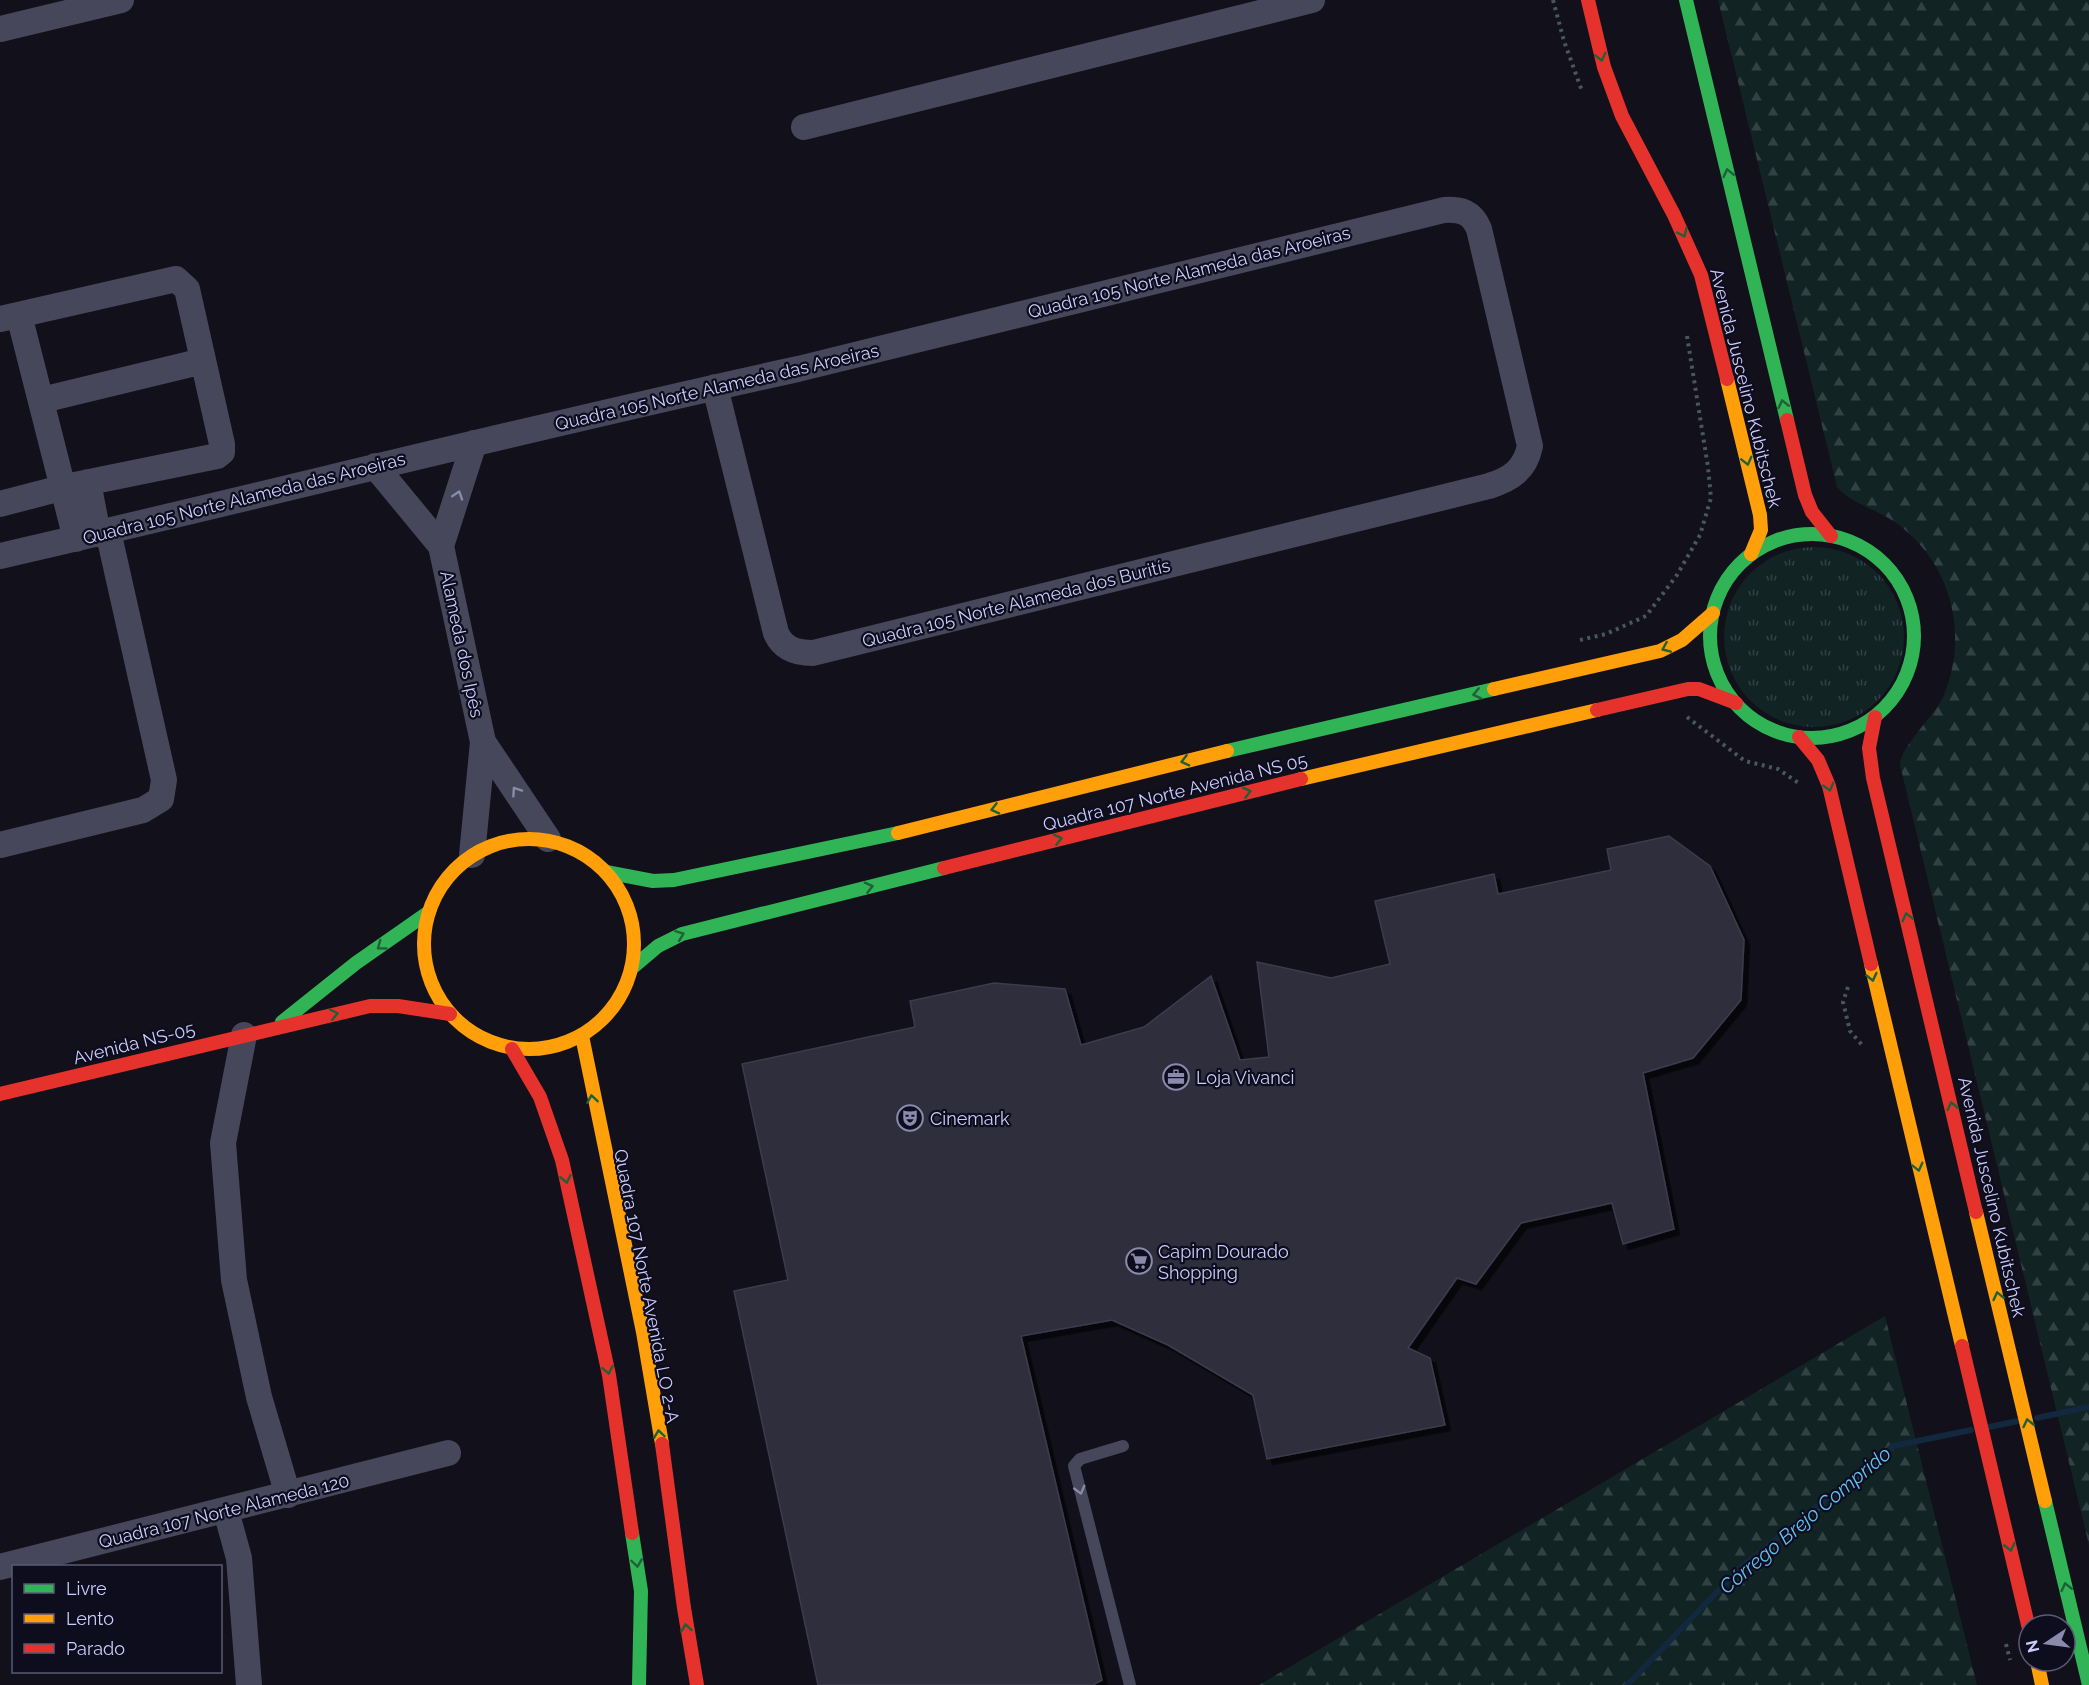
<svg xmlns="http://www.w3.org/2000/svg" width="2089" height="1685" font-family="Raleway,sans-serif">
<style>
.grass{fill:url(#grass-tufts)}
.forest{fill:url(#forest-firs)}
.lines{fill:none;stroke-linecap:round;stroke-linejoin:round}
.stream{stroke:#11283e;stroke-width:6}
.building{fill:#2e2e3c;stroke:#3c3b4d;stroke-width:1.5;filter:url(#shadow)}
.path{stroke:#48565f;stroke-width:4;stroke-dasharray:3 4.5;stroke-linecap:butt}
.lane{stroke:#46475a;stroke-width:12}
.street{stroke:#46475a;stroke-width:26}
.fast{stroke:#30b455;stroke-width:14}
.slow{stroke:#ff9f0a;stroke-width:14}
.jam{stroke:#e5322d;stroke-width:14}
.oneway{stroke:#1f6039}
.oneway2{stroke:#898aab}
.labels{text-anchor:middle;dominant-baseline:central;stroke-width:4.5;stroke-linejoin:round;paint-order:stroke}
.street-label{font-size:18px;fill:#ccccfc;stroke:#0e0d1d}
.poi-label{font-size:18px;fill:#ccccfc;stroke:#0e0d1d;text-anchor:start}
.water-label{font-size:20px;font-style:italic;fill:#61c1f4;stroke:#0e0d1d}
</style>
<defs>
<pattern id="grass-tufts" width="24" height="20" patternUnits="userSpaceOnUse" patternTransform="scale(1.5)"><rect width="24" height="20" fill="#112322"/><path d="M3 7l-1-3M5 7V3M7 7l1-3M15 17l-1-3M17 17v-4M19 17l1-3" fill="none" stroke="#324243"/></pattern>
<pattern id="forest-firs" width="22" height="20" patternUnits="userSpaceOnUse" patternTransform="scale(1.5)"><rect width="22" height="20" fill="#112322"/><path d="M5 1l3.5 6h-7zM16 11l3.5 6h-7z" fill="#324243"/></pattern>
<filter id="shadow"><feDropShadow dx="5.5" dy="5.5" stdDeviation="0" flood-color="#0009"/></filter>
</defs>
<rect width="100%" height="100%" fill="#12101a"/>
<path class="grass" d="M1724 637a90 90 0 1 1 180 0a90 90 0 1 1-180 0Z"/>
<path class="forest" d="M1718 0H2089V1545L1900 765C1899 749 1934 716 1943 697 1970 634 1951 562 1895 522 1879 511 1847 501 1837 487Z
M1885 1316 1977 1685H1259Z"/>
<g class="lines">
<path class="stream" d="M2037 1418 2089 1407
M1989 1427 2018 1421
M1627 1685 1739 1569 1893 1446 1971 1430"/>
</g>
<path class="building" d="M1669 836 1710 866 1744 940 1741 1000 1693 1058 1643 1073 1674 1229 1623 1244 1612 1203 1521 1223 1476 1284 1457 1278 1408 1348 1430 1358 1445 1425 1267 1459 1253 1395 1168 1345 1112 1320 1021 1336 1102 1680 1093 1685H818L734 1291 788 1280 742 1064 915 1027 910 1001 994 983 1065 989 1081 1045 1144 1027 1211 976 1240 1060 1269 1057 1257 962 1331 978 1390 964 1375 901 1494 874 1498 894 1611 870 1607 849Z"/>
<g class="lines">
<path class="path" d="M1553 0 1564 41 1582 91
M1580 640 1606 634 1646 616 1677 575 1700 535 1711 498 1708 467 1687 336
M1687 717 1745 761 1778 769 1800 784
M1848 987 1843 1002 1850 1031 1862 1045
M2006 1644 2010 1660"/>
<path class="lane" d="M1123 1446 1080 1459 1074 1466 1130 1685"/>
<path class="street" d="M0 29 121 0
M804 127 1312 0
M19 315 76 539
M0 319 176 279 187 289 222 444V452L217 456 65 487 0 504
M42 400 203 361
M375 466 441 546 483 742 472 855
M88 482 98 534
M441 546 474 443
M0 556C266 495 531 427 798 369L1444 210C1461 209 1472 212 1479 229L1530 446C1525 470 1511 479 1489 486L813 653C796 653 783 649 776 633L715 387
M483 742 548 839
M0 845 143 810 161 799 164 780 108 531
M244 1035 223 1143 234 1280 259 1397 288 1495
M226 1511 239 1558 249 1685
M0 1567 448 1453"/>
<path class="fast" d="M1686 0 1787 420
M1710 636a102 102 0 1 1 204 0a102 102 0 1 1-204 0Z
M1227 751 1494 689
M606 872 653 881 674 880 898 833
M632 968 658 946 682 934 944 868
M282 1022 356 963 429 912
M2045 1501 2089 1685
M632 1533 641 1591 639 1685"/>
<path class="slow" d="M1727 379 1760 515 1761 530 1751 554
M1494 689 1660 651 1682 640 1713 613
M1301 779 1597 710
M898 833 1227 751
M424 944a105 105 0 1 1 210 0a105 105 0 1 1-210 0Z
M1871 964 1962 1346
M582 1036 643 1332 662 1444
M1976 1212 2045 1501
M2037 1661 2042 1685"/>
<path class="jam" d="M1588 0 1604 67 1622 116 1674 215 1701 275 1727 379
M1787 420 1805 495 1812 512 1831 536
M1597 710 1688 689H1699L1736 703
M1875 717 1869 748 1873 778 1976 1212
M1799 737 1818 760 1829 786 1871 964
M944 868 1301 779
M512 1049 540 1097 562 1160 609 1375 632 1533
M0 1094 370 1006H398L450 1014
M1962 1346 2029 1629
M662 1444 684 1608 697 1685"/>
</g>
<defs><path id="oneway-chevron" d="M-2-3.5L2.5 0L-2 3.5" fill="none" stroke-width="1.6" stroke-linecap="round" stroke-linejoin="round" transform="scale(1.5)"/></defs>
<g class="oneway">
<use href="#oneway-chevron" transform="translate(1601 57) rotate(76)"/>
<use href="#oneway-chevron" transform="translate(1728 173) rotate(-103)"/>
<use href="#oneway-chevron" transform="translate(1683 233) rotate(65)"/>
<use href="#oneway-chevron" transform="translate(1783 404) rotate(-103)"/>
<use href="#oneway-chevron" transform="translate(1747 461) rotate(76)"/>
<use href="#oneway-chevron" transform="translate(1666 648) rotate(157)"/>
<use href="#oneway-chevron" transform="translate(1477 694) rotate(167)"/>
<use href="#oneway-chevron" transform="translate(1185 761) rotate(166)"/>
<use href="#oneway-chevron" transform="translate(1829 787) rotate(75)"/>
<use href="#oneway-chevron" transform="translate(1247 792) rotate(-14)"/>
<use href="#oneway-chevron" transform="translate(995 809) rotate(166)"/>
<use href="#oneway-chevron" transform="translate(1058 839) rotate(-14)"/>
<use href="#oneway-chevron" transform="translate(869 887) rotate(-14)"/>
<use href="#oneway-chevron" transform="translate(1907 917) rotate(-104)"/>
<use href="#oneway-chevron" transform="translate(680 935) rotate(-21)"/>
<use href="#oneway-chevron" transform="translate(381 946) rotate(144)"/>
<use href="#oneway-chevron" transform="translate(1872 977) rotate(77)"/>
<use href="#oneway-chevron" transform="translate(334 1014) rotate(-12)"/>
<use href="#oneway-chevron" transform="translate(592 1099) rotate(-99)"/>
<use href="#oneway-chevron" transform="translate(1952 1106) rotate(-103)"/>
<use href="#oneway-chevron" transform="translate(1918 1167) rotate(76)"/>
<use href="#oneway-chevron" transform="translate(566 1179) rotate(78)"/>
<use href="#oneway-chevron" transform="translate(1998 1296) rotate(-103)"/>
<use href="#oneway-chevron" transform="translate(608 1370) rotate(79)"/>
<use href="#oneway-chevron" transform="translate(2028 1423) rotate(-103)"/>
<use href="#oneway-chevron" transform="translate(659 1434) rotate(-98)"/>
<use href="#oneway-chevron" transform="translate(2010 1547) rotate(77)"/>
<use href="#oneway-chevron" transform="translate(637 1563) rotate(82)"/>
<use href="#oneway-chevron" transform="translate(2066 1587) rotate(-103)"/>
<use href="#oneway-chevron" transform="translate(686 1628) rotate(-99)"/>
</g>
<g class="oneway2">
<use href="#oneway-chevron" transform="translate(458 495) rotate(-72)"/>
<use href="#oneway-chevron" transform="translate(516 791) rotate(-124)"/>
<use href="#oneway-chevron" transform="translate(1080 1490) rotate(75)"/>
</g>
<defs>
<g id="office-ring" transform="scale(1.35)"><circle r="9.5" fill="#0e0d1d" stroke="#8b8aad" stroke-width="1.5"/><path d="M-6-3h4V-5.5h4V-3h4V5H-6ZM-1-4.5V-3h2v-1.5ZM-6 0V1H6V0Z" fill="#8b8aad"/></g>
<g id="theatre-ring" transform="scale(1.35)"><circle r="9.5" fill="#0e0d1d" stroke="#8b8aad" stroke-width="1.5"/><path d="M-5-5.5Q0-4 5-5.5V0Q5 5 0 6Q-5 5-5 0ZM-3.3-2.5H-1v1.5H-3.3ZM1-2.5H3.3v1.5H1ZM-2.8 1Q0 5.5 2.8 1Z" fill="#8b8aad"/></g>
<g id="supermarket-ring" transform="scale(1.35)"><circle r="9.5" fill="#0e0d1d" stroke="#8b8aad" stroke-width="1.5"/><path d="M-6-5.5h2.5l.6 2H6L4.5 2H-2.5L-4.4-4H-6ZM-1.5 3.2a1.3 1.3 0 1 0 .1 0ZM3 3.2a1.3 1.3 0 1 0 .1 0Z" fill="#8b8aad"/></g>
</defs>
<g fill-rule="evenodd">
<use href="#office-ring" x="1176" y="1077"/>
<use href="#theatre-ring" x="910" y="1118"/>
<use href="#supermarket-ring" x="1139" y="1261"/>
</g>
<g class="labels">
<g class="street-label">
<text transform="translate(1189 272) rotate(-14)">Quadra 105 Norte Alameda das Aroeiras</text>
<text transform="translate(717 387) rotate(-13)">Quadra 105 Norte Alameda das Aroeiras</text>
<text transform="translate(1746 388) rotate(76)">Avenida Juscelino Kubitschek</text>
<text transform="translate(244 498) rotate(-14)">Quadra 105 Norte Alameda das Aroeiras</text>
<text transform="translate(1016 603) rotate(-14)">Quadra 105 Norte Alameda dos Buritís</text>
<text transform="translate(462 644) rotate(78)">Alameda dos Ipês</text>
<text transform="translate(1175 792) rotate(-14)">Quadra 107 Norte Avenida NS 05</text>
<text transform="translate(134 1043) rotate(-14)">Avenida NS-05</text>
<text transform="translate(1992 1197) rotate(77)">Avenida Juscelino Kubitschek</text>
<text transform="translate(647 1286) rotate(79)">Quadra 107 Norte Avenida LO 2-A</text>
<text transform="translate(224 1511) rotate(-14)">Quadra 107 Norte Alameda 120</text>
</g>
<g class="poi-label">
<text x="1196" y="1077">Loja Vivanci</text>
<text x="930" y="1118">Cinemark</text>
<text x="1158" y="1251">Capim Dourado<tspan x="1158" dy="21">Shopping</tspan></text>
</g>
<g class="water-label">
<text transform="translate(1805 1520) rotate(-40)">Córrego Brejo Comprido</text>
</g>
</g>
<rect x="12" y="1565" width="210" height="108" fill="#0e0d1d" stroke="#5a5976" stroke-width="1.5"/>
<rect x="24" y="1584" width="30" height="9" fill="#30b455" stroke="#5a5976" stroke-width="1.5"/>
<text x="66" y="1595" font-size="18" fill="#ccccfc">Livre</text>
<rect x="24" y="1614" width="30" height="9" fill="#ff9f0a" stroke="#5a5976" stroke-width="1.5"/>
<text x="66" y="1625" font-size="18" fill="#ccccfc">Lento</text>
<rect x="24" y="1644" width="30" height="9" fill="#e5322d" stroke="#5a5976" stroke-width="1.5"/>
<text x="66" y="1655" font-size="18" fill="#ccccfc">Parado</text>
<g transform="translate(2047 1643) rotate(257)"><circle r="28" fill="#0e0d1d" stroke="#5a5976" stroke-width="1.5"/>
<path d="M0-4.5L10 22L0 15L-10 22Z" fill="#8b8aad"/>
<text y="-9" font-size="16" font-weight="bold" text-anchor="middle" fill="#ccccfc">N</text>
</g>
</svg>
